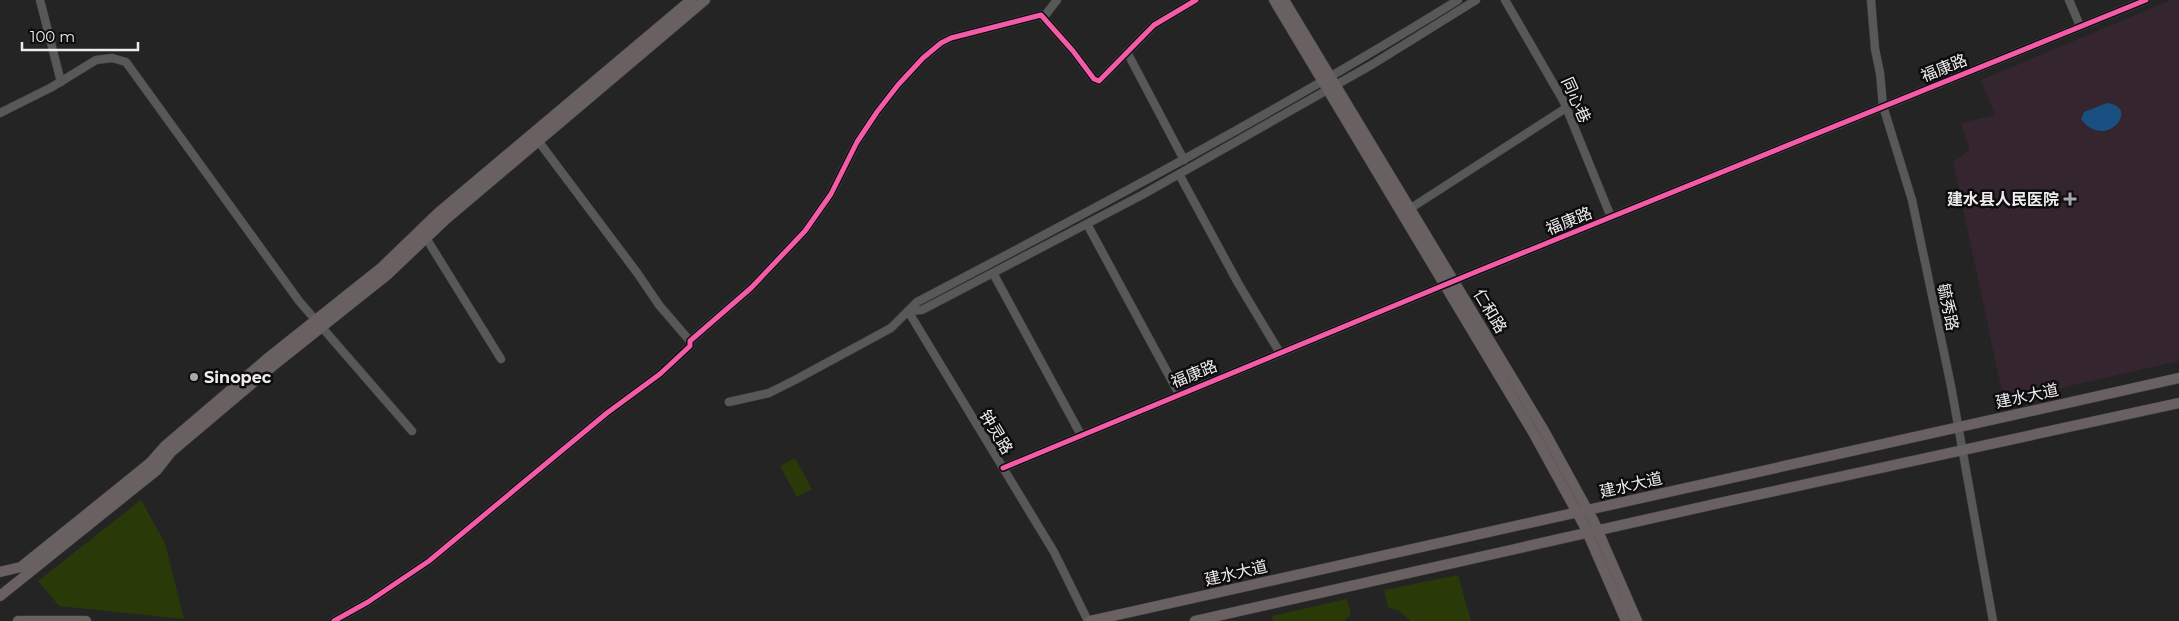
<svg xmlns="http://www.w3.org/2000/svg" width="2179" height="621" font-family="Montserrat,'Noto Sans SC',sans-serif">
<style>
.medical{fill:#34252e}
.green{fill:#293907}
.water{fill:#1a4f81}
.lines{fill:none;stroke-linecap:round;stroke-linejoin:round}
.minor-casing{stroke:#434243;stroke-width:9}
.major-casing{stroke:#434243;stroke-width:11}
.minor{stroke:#595859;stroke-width:8}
.major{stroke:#696061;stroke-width:10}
.cycleway-casing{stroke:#0e0d0e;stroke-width:8}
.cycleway{stroke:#f35aa7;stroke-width:5}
.poi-dot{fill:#a8a6a8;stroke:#0e0d0e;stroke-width:2}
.labels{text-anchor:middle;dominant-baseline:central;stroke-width:5;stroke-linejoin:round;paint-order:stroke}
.street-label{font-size:16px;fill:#eeecef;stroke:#0e0d0e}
.poi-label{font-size:16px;font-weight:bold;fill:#eeecef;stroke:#0e0d0e;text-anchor:end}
</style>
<rect width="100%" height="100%" fill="#252425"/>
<path class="medical" d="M2171 0H2179V361L2004 401 1953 162 1970 150 1961 123 1995 115 1981 80Z"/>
<path class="green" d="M795 458 812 489 797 497 780 466Z
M141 500 165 543 184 619 59 606 38 581Z
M1458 575 1471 621H1411L1399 611 1388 607 1384 590Z
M1347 599 1351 614 1344 621H1273L1272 616Z"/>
<path class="water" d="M2107 103C2142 107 2105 152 2081 119L2084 112Z"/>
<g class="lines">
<g class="minor-casing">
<path id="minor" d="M40 0 61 82
M1505 0 1564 102 1611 217
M1871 0 1875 49 1880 73 1883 106 1912 200 1951 386 1993 621
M2069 0 2080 26
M1043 18 1057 0
M1127 52 1184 160
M0 113 52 87 96 60 112 58 126 62 299 301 412 431
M539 142 638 274 659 305 690 341
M1179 174 1238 283 1280 353
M1411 208 1566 108
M1087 224 1179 394
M426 238 501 359
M993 273 1081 435
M908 311 922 310 1142 195 1373 64 1476 0
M908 311 1054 552 1088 621
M729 402 769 393 795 380 891 328 917 302C1100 206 1282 109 1458 0
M1003 468 1478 271 2146 0
M334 621 368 602 429 561 607 413 660 374 690 346V341L751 288 805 231 831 194 857 142 877 112 898 85 923 58 941 43 951 38 1041 15 1073 51 1094 79 1099 81 1154 25 1196 0"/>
</g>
<g class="major-casing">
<path id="major" d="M1274 0 1534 434 1585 527 1626 621
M1284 0 1543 429 1594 522 1637 621
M0 572 21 567 150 463 165 446 268 358 381 268 438 213 691 0
M0 596 157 470 171 452 274 365 387 275 445 220 705 0
M18 621H86
M1090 621 2179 378
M1195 621 1724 502 2179 403"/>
</g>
<use href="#minor" class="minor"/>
<use href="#major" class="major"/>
<g class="cycleway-casing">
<path id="cycleway" d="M1003 468 1478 271 2146 0
M334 621 368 602 429 561 607 413 660 374 690 346V341L751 288 805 231 831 194 857 142 877 112 898 85 923 58 941 43 951 38 1041 15 1073 51 1094 79 1099 81 1154 25 1196 0"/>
</g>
<use href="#cycleway" class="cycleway"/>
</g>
<g class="poi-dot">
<path d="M2067.5 191.5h5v5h5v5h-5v5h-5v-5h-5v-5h5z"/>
<circle cx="194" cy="377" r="5"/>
</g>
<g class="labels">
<g class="street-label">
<text transform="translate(1944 68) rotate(-22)">福康路</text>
<text transform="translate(1576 100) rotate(66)">同心巷</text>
<text transform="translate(1569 221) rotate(-22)">福康路</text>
<text transform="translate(1948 307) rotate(78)">毓秀路</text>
<text transform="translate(1490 311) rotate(59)">仁和路</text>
<text transform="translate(1194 374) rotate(-22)">福康路</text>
<text transform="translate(2027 396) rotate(-12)">建水大道</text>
<text transform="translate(996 432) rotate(59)">钟灵路</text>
<text transform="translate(1631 485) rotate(-13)">建水大道</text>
<text transform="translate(1236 573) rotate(-13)">建水大道</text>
</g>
<g class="poi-label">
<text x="2059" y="199">建水县人民医院</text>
<text x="204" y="377" text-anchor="start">Sinopec</text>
</g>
</g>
<path d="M22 42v8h116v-8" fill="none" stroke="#eeecef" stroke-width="2.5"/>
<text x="30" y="42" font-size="15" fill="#eeecef" stroke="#0e0d0e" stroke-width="4" paint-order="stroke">100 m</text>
</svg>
